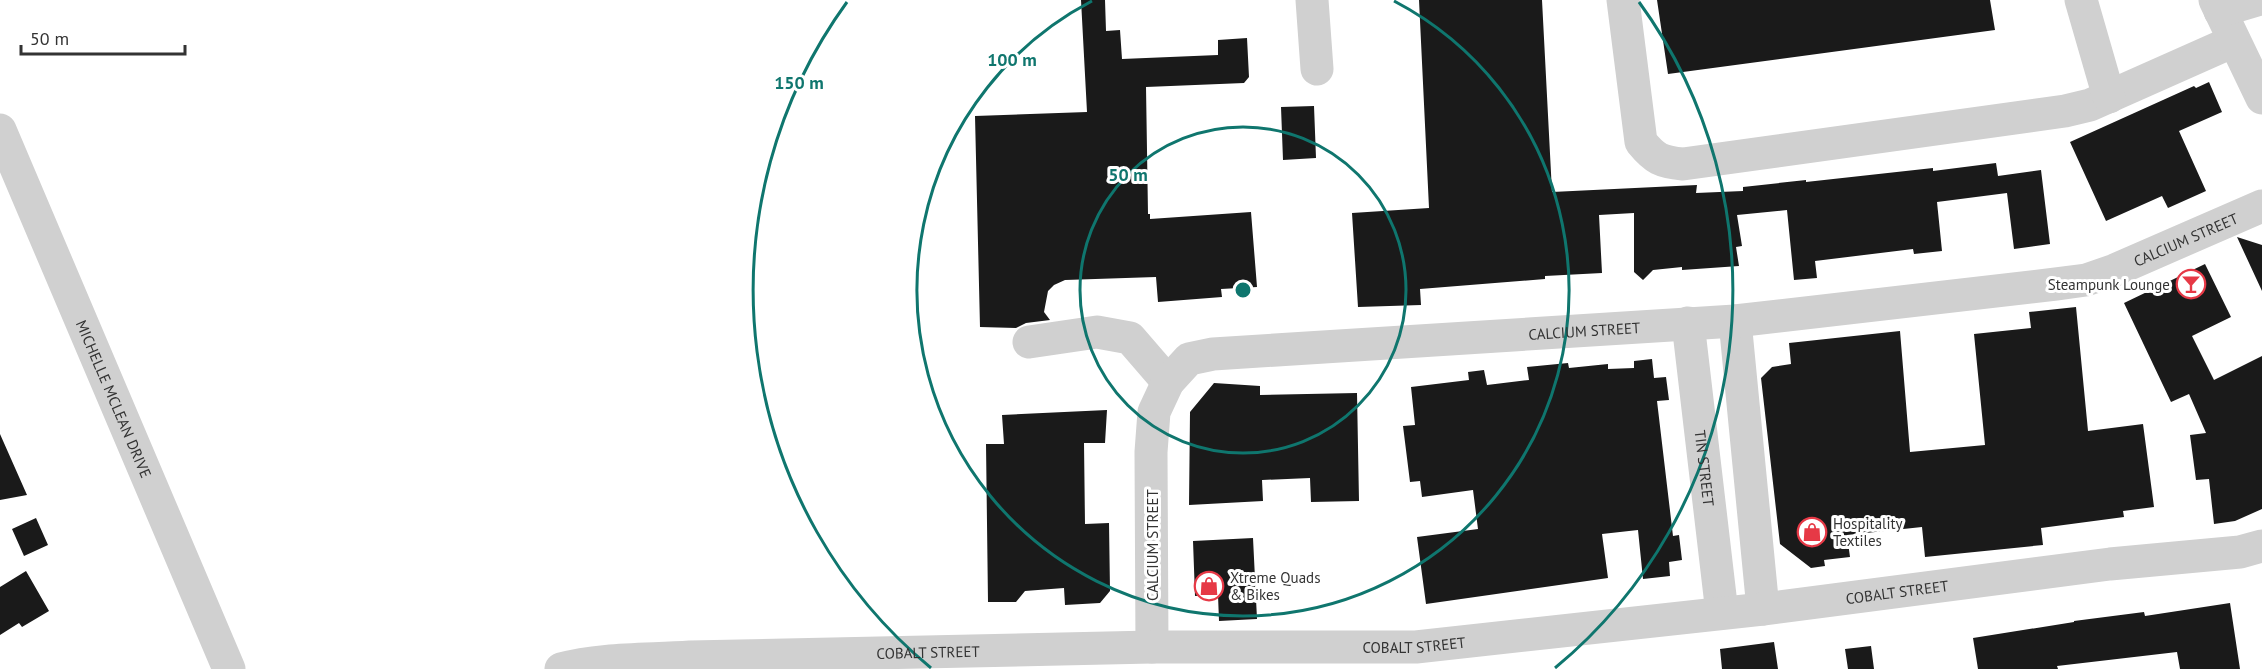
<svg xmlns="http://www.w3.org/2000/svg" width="2262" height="669" font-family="'PT Sans',sans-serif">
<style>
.building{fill:#1a1a1a}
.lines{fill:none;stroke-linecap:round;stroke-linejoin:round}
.minor{stroke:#d0d0d0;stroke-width:33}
.ring{fill:none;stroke:#0f766e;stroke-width:3}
.labels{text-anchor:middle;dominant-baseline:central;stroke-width:6;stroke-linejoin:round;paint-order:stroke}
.street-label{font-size:15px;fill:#333;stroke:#fff}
.poi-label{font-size:15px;fill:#333;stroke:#fff;text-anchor:start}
.centre{fill:#0f766e;stroke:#fff;stroke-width:3}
.ring-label{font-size:18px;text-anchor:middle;font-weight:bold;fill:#0f766e;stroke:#fff;stroke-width:6;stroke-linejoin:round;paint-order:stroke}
</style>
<rect width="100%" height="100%" fill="#fff"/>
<path class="building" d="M1081 0H1105L1106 31 1120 30 1122 59 1218 55V40L1247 38 1249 77 1244 83 1146 87 1148 214H1150V219L1251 212 1257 287 1221 289 1222 297 1158 302 1156 277 1065 280 1054 285 1048 291 1044 312 1050 320 1026 323 1016 328 980 327 975 116 1087 112Z
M1419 0H1542L1552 192 1697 185 1696 193 1743 191V187L1806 180V182L1933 168V171L1996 163 1998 176 2041 170 2050 244 2014 249 2007 193 1937 202 1942 251 1914 254 1913 249 1815 261 1817 278 1794 280 1787 210 1737 215 1742 246 1736 247 1739 266 1682 270V267L1653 270 1643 280 1634 272V213L1599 215 1602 273 1545 276V279L1420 289 1421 305 1358 307 1352 213 1429 208Z
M1657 0H1990L1995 30 1668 74Z
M2209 82 2222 112 2179 131 2206 191 2168 208 2162 196 2106 221 2070 142 2194 86 2196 88Z
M1314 106 1316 158 1283 160 1281 107Z
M2237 237 2262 245V291Z
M2205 264 2231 317 2192 336 2214 380 2262 356V509L2235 521 2214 524 2209 479 2196 480 2190 435 2206 433 2189 394 2171 402 2124 303Z
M2076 307 2088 431 2143 424 2154 507 2123 511 2124 517 2041 528 2043 545 1925 557 1922 527 1847 535 1850 557 1824 560 1825 566 1811 568 1780 544 1761 378 1772 367 1791 364 1789 343 1900 331 1910 452 1985 445 1974 334 2031 328 2029 312Z
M1652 359 1654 378 1666 377 1669 400 1657 401 1673 536 1679 535 1682 560 1669 562 1670 576 1643 579 1638 530 1602 534 1608 578 1426 604 1417 537 1478 529 1473 490 1422 497 1420 481 1410 482 1403 426 1415 425 1411 387 1469 380 1468 372 1484 370 1487 385 1529 380 1527 367 1568 363 1569 368 1608 364V369L1634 368V361Z
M1214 383 1260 386V395L1357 393 1359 501 1311 502 1310 478 1262 480 1263 501 1189 505 1190 412Z
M1107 410 1105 443H1084L1085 524 1109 523 1110 591 1100 603 1065 605 1064 588 1025 591 1016 602H988L986 444H1004L1002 415Z
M0 434 27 495 0 500Z
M36 518 48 545 24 556 12 529Z
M1253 538 1257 619 1219 621 1218 595 1195 596 1193 541Z
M26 571 49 611 22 627 19 623 0 635V587Z
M2230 603 2240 669H2180L2177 652 2057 666 2058 669H1978L1973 638 2074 622V621L2144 612 2145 616Z
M1774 642 1778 669H1722L1720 649Z
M1871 646 1874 669H1848L1845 649Z"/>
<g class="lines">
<g class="minor">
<path d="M1312 0 1317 69"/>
<path d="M1623 0 1641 142C1655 159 1661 162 1683 164L2065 111 2090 105 2234 41"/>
<path d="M2081 0 2109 97"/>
<path d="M2215 0 2262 98"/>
<path d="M2220 11 2257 0"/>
<path id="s1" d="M0 130 229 669"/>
<path d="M1735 321 1763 609"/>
<path id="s2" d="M1688 323 1722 613"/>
<path d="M1029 342 1097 332 1130 338 1168 382"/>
<path id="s3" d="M1152 647 1151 452 1154 412 1168 382 1189 359 1213 354 1735 321 2056 284 2086 280 2115 270 2262 206"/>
<path id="s4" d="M561 669C601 658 648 660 690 657L1152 647H1416L1763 609 2110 564 2240 552 2262 546"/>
</g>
</g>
<g class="ring">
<circle cx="1243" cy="290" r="163"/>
<path d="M1394 1A326 326 0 1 1 1092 1"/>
<path d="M931 668A490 490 0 0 1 847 2M1639 2A490 490 0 0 1 1555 668"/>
</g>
<defs>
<g id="bar-ring" transform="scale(1.5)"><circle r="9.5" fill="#fff" stroke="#e63946" stroke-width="1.5"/><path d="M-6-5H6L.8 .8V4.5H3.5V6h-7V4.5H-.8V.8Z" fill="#e63946"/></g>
<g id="shop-ring" transform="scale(1.5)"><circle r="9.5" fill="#fff" stroke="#e63946" stroke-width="1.5"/><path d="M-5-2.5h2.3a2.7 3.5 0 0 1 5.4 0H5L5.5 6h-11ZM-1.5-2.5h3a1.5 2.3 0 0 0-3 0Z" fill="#e63946"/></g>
</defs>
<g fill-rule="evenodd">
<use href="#bar-ring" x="2191" y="284"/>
<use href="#shop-ring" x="1812" y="532"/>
<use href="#shop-ring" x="1209" y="586"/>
</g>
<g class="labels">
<g class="street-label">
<text stroke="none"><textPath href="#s3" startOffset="1308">CALCIUM STREET</textPath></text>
<text stroke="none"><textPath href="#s3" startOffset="696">CALCIUM STREET</textPath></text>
<text stroke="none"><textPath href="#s1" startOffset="292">MICHELLE MCLEAN DRIVE</textPath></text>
<text stroke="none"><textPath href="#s2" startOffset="146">TIN STREET</textPath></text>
<text transform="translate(1152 545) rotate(-90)">CALCIUM STREET</text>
<text stroke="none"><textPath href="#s4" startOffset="1340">COBALT STREET</textPath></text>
<text stroke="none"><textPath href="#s4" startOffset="854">COBALT STREET</textPath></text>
<text stroke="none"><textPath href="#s4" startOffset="368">COBALT STREET</textPath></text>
</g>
<g class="poi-label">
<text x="2170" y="284" text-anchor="end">Steampunk Lounge</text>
<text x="1833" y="523">Hospitality<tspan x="1833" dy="17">Textiles</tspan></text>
<text x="1230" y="577">Xtreme Quads<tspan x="1230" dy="17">&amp; Bikes</tspan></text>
</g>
</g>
<circle cx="1243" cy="290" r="9" class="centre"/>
<g class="ring-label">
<text x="1012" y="66">100 m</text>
<text x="799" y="89">150 m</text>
<text x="1128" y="181">50 m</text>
</g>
<path d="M21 45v9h164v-9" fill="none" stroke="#333333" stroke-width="3"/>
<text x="30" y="45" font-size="18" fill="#333333" stroke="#ffffff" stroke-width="4.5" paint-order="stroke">50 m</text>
</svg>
